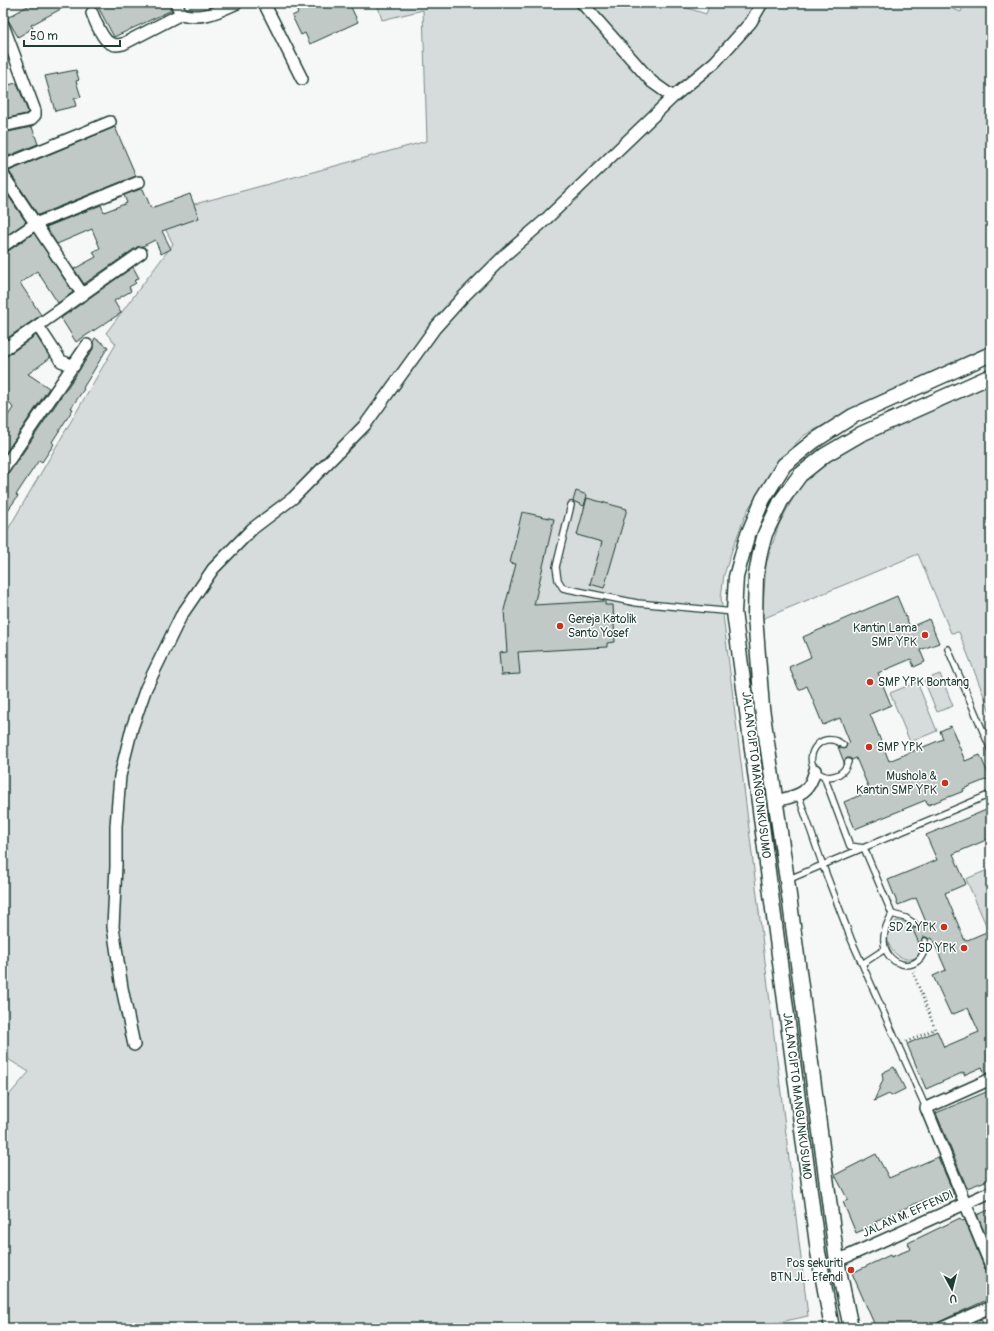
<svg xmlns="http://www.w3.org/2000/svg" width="994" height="1331" font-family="Pangolin,sans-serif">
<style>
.green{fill:#d6dcdb;stroke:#7a8c88}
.building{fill:#c0c9c6;stroke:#1f3d34}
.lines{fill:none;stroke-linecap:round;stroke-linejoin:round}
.service-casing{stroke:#1f3d34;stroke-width:8}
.minor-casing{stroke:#1f3d34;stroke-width:14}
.tertiary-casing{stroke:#1f3d34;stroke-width:17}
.path{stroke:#1f3d34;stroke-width:2.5;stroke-dasharray:1 3;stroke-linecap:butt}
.service{stroke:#fff;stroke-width:5.5}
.minor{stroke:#fff;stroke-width:11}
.tertiary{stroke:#fff;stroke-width:14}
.poi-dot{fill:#c8321e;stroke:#fff;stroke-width:1.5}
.labels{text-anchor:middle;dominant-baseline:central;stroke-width:3;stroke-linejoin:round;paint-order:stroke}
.poi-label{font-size:12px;fill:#1f3d34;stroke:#fff;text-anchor:end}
.street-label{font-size:12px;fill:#1f3d34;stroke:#fff}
</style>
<rect width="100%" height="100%" fill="#f6f7f7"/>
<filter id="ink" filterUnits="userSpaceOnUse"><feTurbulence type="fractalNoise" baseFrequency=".025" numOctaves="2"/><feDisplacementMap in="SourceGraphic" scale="8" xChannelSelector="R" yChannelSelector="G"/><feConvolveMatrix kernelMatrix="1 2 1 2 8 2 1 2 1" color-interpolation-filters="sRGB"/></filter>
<g filter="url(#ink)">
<path class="green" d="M377 3H672L706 14 710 3H938L961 12 964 3H991V345L873 399 803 436 775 465 747 511 732 550 724 575 721 598 808 1316 753 1328H3V1102L29 1072 3 1056V538L116 344 106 333 173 244 158 214 427 141 423 10 382 20Z
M991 383V714L959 632 951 633 918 554 762 619 766 564 779 524 802 482 827 460 864 439Z
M940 674 953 706 937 712 924 680Z
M917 682 937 731 910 742 890 693Z
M990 869 991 923 986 925 966 879Z
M896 921C901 921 909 922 913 926 917 930 919 938 920 943 924 978 867 950 896 921Z"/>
<path class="building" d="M33 3H72L31 25 33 28 18 37 7 18Z
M96 3H169L172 10 114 37Z
M293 3H349L358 22 310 44 305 33 301 35 292 16 298 13Z
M76 70 79 80 76 81 81 97 74 99 76 106 55 111 45 76Z
M17 83 28 112 26 114 3 119V86Z
M32 127 38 144 3 158V133Z
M115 127 136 176 38 215 9 171Z
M3 188 26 222 3 238Z
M141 189H143L151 208 190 194 199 218 162 231 171 249 161 254 155 240 143 246 137 247 84 284 74 269 96 257 93 252 100 248 92 229 57 244 46 227 101 205 104 212 127 203 124 195Z
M34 233 73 292 58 303 37 271 20 283 41 315 3 341V253L7 252Z
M133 267 139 278 134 281 136 283 129 287 131 291 114 301 121 313 76 342 61 318Z
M36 335 50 358 28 374 49 388 3 457V423L13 408 3 393V357L7 356Z
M95 338 108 347 83 388 84 389 71 408 73 409 52 442 54 444 42 462 39 460 16 495 18 496 3 517V476L9 473 80 369 93 349V342Z
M576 491 587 495 584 506 573 501Z
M587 498 627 509 604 588 590 584 602 542 577 535Z
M522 512 554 519 534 605 605 601V605H613L615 642 607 643V647L518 652 520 674 501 675 499 653 507 652 504 610 516 564 510 563Z
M897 596 910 627 929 619 939 643 920 650 925 662 914 667 911 659 878 673 891 705 870 714 889 761 943 739 940 731 951 726 965 761 980 755 990 778 963 789 964 791 928 805 926 800 855 829 844 802 870 791 856 758 852 760 850 758H847L844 762 838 747 845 749 847 744 850 743 840 718 823 725 807 686 799 690 789 667 811 657 803 637Z
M991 808V838L953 854 966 884 945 893 965 941 991 930V1072L985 1074 982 1067 964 1075V1072L926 1089 907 1044 937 1031 944 1047 979 1032 968 1008 951 1015 933 976 946 970 932 938 929 939 926 937H923L921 942 919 943 912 928H917L919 925 926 922 916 898 898 905 888 880 937 860 926 835Z
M894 1067 905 1089 891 1096 889 1094 874 1101 883 1080 882 1073Z
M991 1090V1179L967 1188 936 1113Z
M876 1154 889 1178 938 1157 954 1194H951L952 1197 932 1206 929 1198 875 1221 877 1224 856 1233 843 1202 848 1200 835 1175Z
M991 1209V1248L977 1215Z
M960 1218 962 1221 965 1220 985 1269 987 1272 991 1273V1298L939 1322 936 1324 935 1328H876L852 1273 890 1255 891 1257 911 1249 908 1243Z
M981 1319 985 1328H960Z"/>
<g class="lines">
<g class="service-casing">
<path id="service" d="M571 505 556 567 558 580 563 588 637 603 734 612
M948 649 991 750
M843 745C819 726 798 763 822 775 826 777 830 777 834 776 842 774 846 769 848 762
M824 776 850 846 864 848 892 914
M798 794 823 866 851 939 926 1108
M787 880 991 794
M915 924 906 918 892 914C889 920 886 925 885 931 876 968 926 979 925 941
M862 964 885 949"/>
</g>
<g class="minor-casing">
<path id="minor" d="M176 3 181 14C203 20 217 12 237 3
M264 3 302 79
M582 3 652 82 673 97
M92 13C95 21 103 40 110 43 114 46 118 45 123 44L181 14
M3 25 35 111V115L30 120 3 126
M3 166 110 122
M3 175 83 295
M3 246 35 224 139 182
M38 326 61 361 74 366
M3 350 141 253
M3 469 87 345
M776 801C799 795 809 795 815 770
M134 1045 122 988 113 927 116 866V826L120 776 132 728 146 688 181 616 213 569 252 529 293 498 365 425 435 328 462 298 506 254 543 222 673 97 715 62 751 22 762 3
M991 1079 926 1108 991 1266
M837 1261 991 1192
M942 1328 991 1307"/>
</g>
<g class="tertiary-casing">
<path id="tertiary" d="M832 1328 818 1252 734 612 736 577 747 537 763 499 784 465 814 441 853 416 991 354
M851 1328 837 1261 787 880 762 708 755 616 756 575 760 553 765 534 781 501 800 475 825 455 861 434 991 376"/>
</g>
<path class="path" d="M906 1042 935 1029 913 972"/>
<use href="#service" class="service"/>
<use href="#minor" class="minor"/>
<use href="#tertiary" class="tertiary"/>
</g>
</g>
<g class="poi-dot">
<circle cx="560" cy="626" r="4"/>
<circle cx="925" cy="635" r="4"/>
<circle cx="870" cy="682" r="4"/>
<circle cx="869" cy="747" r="4"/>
<circle cx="945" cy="783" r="4"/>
<circle cx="944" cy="927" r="4"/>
<circle cx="964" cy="948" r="4"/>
<circle cx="851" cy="1270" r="4"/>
</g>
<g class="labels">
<g class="poi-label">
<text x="568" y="619" text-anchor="start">Gereja Katolik<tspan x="568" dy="14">Santo Yosef</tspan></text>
<text x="917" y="628">Kantin Lama<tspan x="917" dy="14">SMP YPK</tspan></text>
<text x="878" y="682" text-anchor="start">SMP YPK Bontang</text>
<text x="877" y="747" text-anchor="start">SMP YPK</text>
<text x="937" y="776">Mushola &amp;<tspan x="937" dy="14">Kantin SMP YPK</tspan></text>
<text x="936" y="927">SD 2 YPK</text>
<text x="956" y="948">SD YPK</text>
<text x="843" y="1263">Pos sekuriti<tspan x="843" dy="14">BTN JL. Efendi</tspan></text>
</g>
<g class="street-label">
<text transform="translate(756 775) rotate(83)">JALAN CIPTO MANGUNKUSUMO</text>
<text transform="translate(797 1096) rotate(83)">JALAN CIPTO MANGUNKUSUMO</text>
<text transform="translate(908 1214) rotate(-24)">JALAN M. EFFENDI</text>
</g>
</g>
<rect width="994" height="1331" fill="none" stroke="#fff" stroke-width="16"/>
<rect x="8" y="8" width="978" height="1315" fill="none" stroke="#1f3d34" stroke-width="1.5" filter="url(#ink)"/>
<g transform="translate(952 1289) rotate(173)" stroke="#ffffff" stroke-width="3" paint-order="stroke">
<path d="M0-3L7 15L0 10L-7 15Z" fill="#1f3d34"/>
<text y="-6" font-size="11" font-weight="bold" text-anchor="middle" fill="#1f3d34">U</text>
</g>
<path d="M24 40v6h96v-6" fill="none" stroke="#1f3d34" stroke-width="2"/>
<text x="30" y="40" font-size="12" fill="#1f3d34" stroke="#ffffff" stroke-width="3" paint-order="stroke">50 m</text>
</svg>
